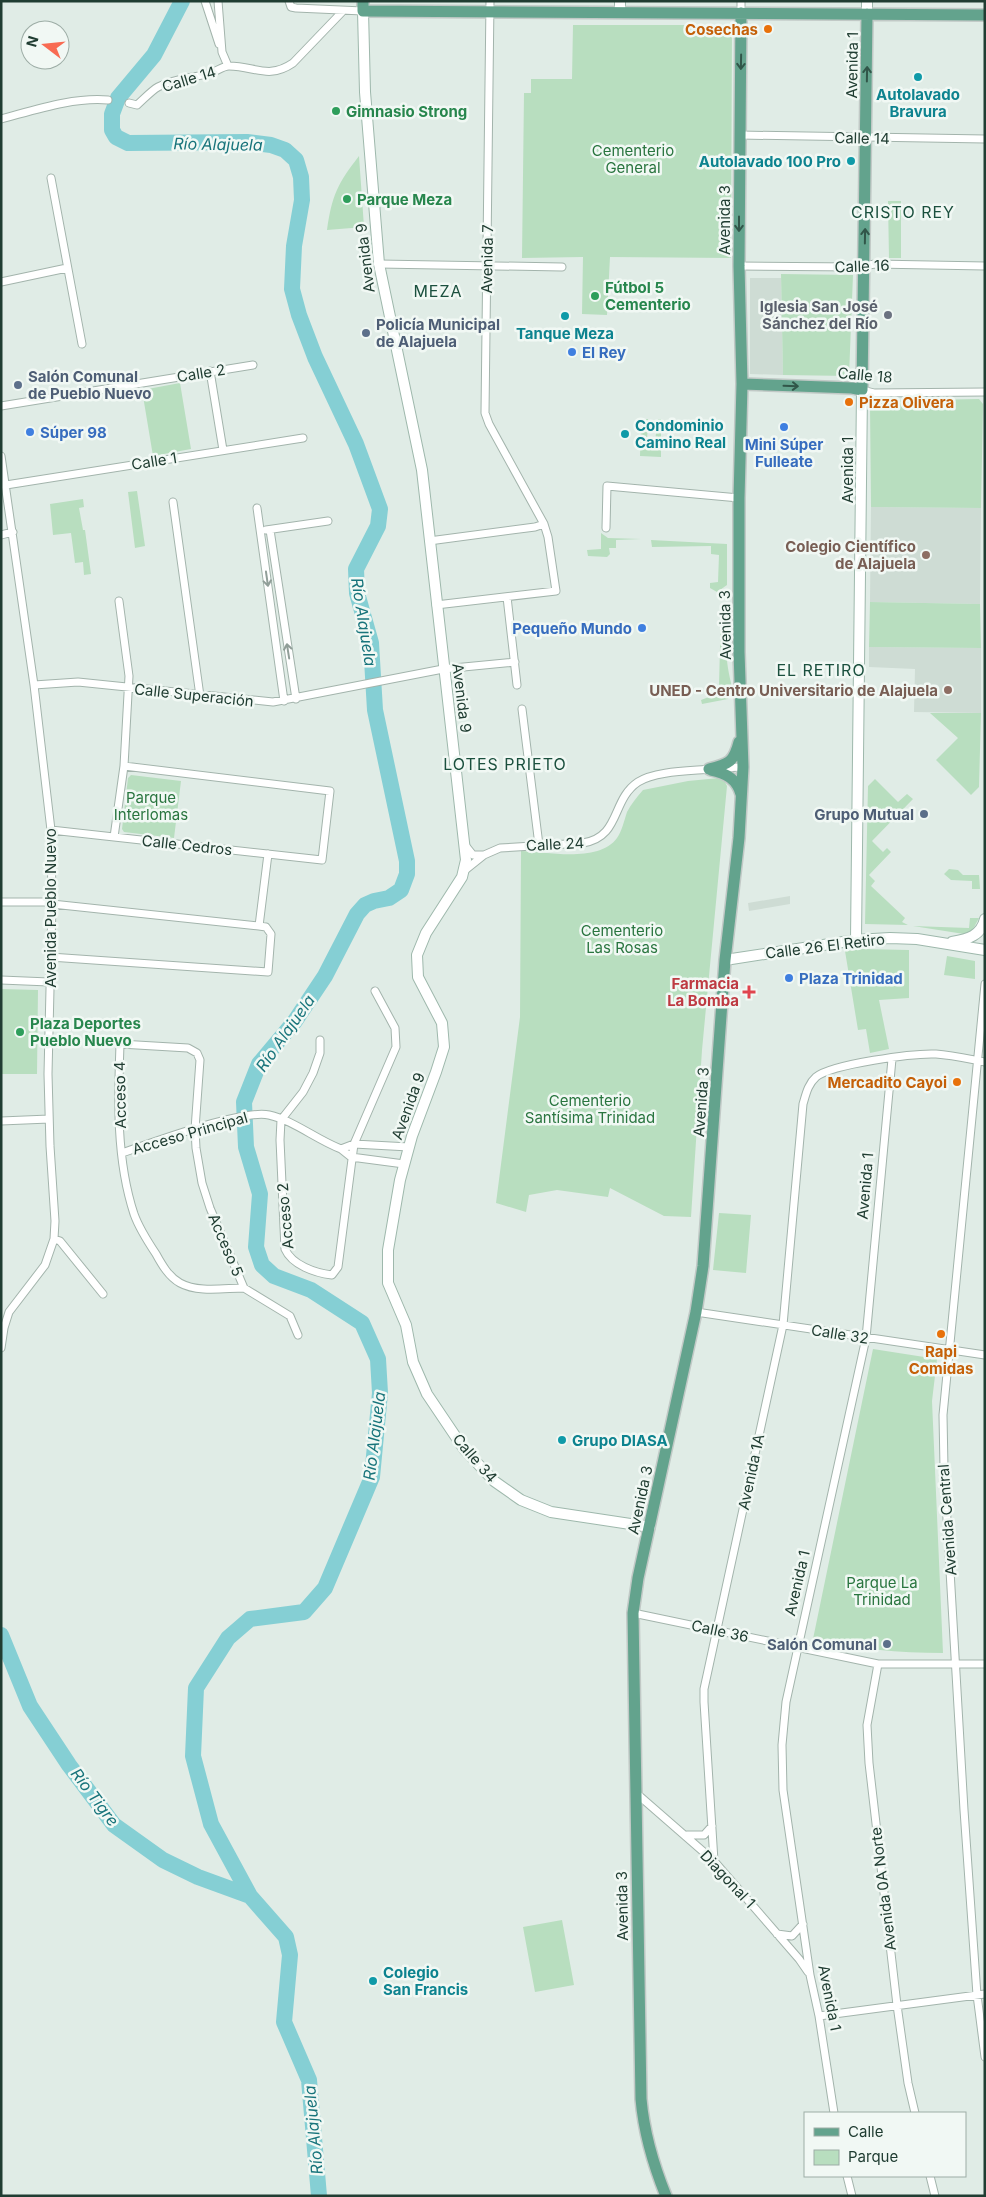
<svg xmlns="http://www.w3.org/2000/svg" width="986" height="2197" font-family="Inter,sans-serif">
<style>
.built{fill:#cedcd4}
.green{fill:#b8debf}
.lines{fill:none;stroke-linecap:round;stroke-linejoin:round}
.river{stroke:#85cfd4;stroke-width:16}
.street-casing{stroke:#a3b4ac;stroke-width:9}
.secondary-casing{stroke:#9eb8ac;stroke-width:12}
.primary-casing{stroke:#c1c9c6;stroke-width:14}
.street{stroke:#fff;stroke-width:7}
.secondary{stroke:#fff;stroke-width:10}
.primary{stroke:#63a38d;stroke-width:11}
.oneway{stroke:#315649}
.oneway2{stroke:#909e98}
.food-dot{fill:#e8710a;stroke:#f1f8f4;stroke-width:2}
.culture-dot{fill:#0f9aa8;stroke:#f1f8f4;stroke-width:2}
.leisure-dot{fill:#2e9e5b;stroke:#f1f8f4;stroke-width:2}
.worship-dot{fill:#6b7280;stroke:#f1f8f4;stroke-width:2}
.service-dot{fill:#5c6f8a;stroke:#f1f8f4;stroke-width:2}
.shop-dot{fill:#3f7fe0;stroke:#f1f8f4;stroke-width:2}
.education-dot{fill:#8d6e63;stroke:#f1f8f4;stroke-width:2}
.health-dot{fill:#e0444e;stroke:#f1f8f4;stroke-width:2}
.labels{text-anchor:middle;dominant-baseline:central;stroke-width:5;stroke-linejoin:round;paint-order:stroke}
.food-label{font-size:15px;font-weight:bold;fill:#c56008;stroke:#f1f8f4;text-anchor:end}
.street-label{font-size:15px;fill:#203d32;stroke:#f1f8f4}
.culture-label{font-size:15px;font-weight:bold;fill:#0d838f;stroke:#f1f8f4;text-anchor:start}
.leisure-label{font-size:15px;font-weight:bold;fill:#27864d;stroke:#f1f8f4;text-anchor:start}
.park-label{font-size:15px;fill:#29753f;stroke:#f1f8f4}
.worship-label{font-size:15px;font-weight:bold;fill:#5b616d;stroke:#f1f8f4;text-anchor:end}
.service-label{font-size:15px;font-weight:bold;fill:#4e5e75;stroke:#f1f8f4;text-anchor:start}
.shop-label{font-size:15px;font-weight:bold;fill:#366cbe;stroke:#f1f8f4;text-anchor:start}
.education-label{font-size:15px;font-weight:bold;fill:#785e54;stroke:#f1f8f4;text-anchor:end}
.health-label{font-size:15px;font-weight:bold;fill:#be3a42;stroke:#f1f8f4;text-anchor:end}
.water-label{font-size:16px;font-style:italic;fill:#18747b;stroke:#f1f8f4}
.neighbourhood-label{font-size:16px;letter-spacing:1px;fill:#1b503e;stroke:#f1f8f4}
</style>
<rect width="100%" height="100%" fill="#e0ece6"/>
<path class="built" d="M750 278H781L783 375 750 374Z
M871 507 981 508 980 604 870 602Z
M869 647 981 648V713L914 712 915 669 869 667Z
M790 896V904L749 911 748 903Z"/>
<path class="green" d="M573 25H732L731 258 610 257 607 315 582 314 583 257 522 258 524 93H531V79H572Z
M359 156 364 227 327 230C332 195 338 183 359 156Z
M888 201H901V258H889Z
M781 274 853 275 849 376 783 375Z
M180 383 191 449 153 456 142 390Z
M979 399 983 404 981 508 871 507 870 405 874 401Z
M641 419H648L647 441H655L658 419H661V457L640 456Z
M137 491 145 546 135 548 128 492Z
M83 499 84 507 79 508 83 530H85L91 574 84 575 83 562 75 563 71 533 53 535 50 504Z
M601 533 608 538 641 539 616 540V548H609L610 554 607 557 588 556 587 550 601 549Z
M651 540 727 544V585L717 592 710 588V583L718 582 719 555 711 554V546L652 547Z
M870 602 980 604 981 648 869 647Z
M721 608 727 610C733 626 729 630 727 645 725 660 730 678 733 692L728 699 702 704 701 700 714 695 719 686Z
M930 713H981L979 787 971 795 936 760 958 738Z
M131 775 181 781 174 838 124 832 122 829 128 778Z
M719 778 725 782 727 786 702 1050 691 1217 664 1216 610 1188 608 1197 557 1190 529 1195 526 1212 496 1203 520 1017 521 851C548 852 599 863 617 838 622 831 624 821 627 812 631 804 637 797 643 790L688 781Z
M875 779 898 802 907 794 913 799 872 841 883 852 887 848 891 852 869 875 875 881 871 886 905 918 902 922 908 925 865 924 868 786Z
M949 869 958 870 963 875H979L980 889H972V881L951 880 944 874Z
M970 918H979L972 931 964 934 913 926 969 928Z
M863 949 909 950V998L879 1000 889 1049 870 1053 866 1029 858 1030 845 951Z
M947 956 975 961V979L944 975Z
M1 989 38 990 37 1074H1Z
M719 1213 751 1215 746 1273 713 1270Z
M873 1349 937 1359 932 1401 943 1653C899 1653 856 1649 813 1639Z
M562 1920 574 1985 535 1992 523 1927Z"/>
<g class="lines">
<path class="river" d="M182 1 154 55 118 98 112 114V130L116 137 128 143 247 142 271 145 285 150 296 160 301 177 302 200 294 246 292 289 299 315 315 357 356 444 380 509 378 526 356 569 357 593 371 643 375 710 407 861V874L401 890 389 898 374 901 365 905 357 914 325 976 295 1021 259 1064 244 1102 246 1147 260 1194 256 1247 262 1265 274 1276 311 1290 362 1323 378 1359 380 1393 372 1477 325 1588 304 1612 250 1619 228 1638 196 1688 193 1756 211 1824 250 1896 286 1937 290 1955 284 2022 309 2080 319 2196
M1 1635 30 1706 69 1765 114 1825 163 1860 198 1877 250 1896"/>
<g class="street-casing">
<path id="street" d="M205 1 219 44
M218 1 222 52 228 66
M289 1 291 7 296 8 363 11
M741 13V1
M129 103 137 105C144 99 151 91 158 87 174 78 194 78 211 73 217 71 223 66 229 66 255 66 268 80 293 63L342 12
M1 119C35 110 73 97 108 100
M740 135 985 139
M51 178 82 344
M379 264 562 267
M739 266 857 267 875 264 985 266
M1 282 67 268
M210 371 223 450
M862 390 874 393 985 392
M1 406 253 365
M1 456 34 685 51 830 52 904 48 1074 50 1146 55 1221 54 1239 45 1265 9 1312 4 1328 1 1348
M6 485 303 438
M173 502 200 696
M257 508 284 701
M606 528 607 486 739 498
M266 530 328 521
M270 530 296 699
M1 535 13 532
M429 541 535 527 544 524
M507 597 517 685
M436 605 556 591 548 537 544 524 489 424 485 413 490 1
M34 685 78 682 273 702 443 669 515 662
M522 709 539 845
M721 768 743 767
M51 830 322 860 330 791 124 766
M114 837 124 766 129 676 119 601
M465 845 473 855H484
M464 871 484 855 500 848 583 843C621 837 611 800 638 782 655 771 690 771 711 769
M1 902H52
M259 926 268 854
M50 957 268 972 271 934 266 927 259 926 52 904
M1 980 49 982
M985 984 943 1415 944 1468 964 1810 977 1995 985 2057
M320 1040V1053L313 1073 303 1092 281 1120 280 1140 285 1249C292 1265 315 1273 332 1275L338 1267 354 1144 396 1047 395 1028 375 991
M1 1121 49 1119
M122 1153C151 1143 243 1109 269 1115 293 1120 317 1140 341 1149
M404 1164 351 1157 341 1149 354 1144 409 1147
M54 1239 60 1241 103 1294
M244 1288C225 1288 198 1293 180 1283 169 1277 162 1265 156 1254 148 1242 139 1228 134 1214 116 1159 118 1100 120 1044L188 1048 197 1053 200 1060 195 1129 196 1148 202 1183 210 1208 244 1288 290 1316 298 1335
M696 1312 985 1355
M633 1613 878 1664H985
M878 1664 867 1725 869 1763 897 2005 908 2083 915 2113
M636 1793 714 1861 799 1959 808 1972
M687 1835H704L712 1826
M714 1861 704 1702V1689L783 1325 803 1104C806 1094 808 1084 816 1077 832 1064 914 1053 936 1054 952 1055 969 1059 985 1062
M777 1934 792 1936 803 1924
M819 2016 985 1994
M834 2113 819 2016 810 1975 783 1790 782 1745 786 1702 866 1338 892 1059
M847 2176 852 2196
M930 2176 935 2196"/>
</g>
<g class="secondary-casing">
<path id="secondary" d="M867 1V14
M363 11 365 92 379 264 422 470 466 860 462 877 426 933 417 955 418 977 442 1023 444 1047 436 1072 412 1136 400 1180 388 1250V1283L406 1325 413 1362 427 1394 464 1449 494 1481 521 1500 551 1512 650 1527
M620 12V1
M856 940 862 390
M952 942C968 939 981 936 985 919
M725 960 856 940 890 938 917 939 985 950"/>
</g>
<g class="primary-casing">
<path id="primary" d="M363 1V11L985 15
M742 384 852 388 862 390 867 14
M709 769C729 764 734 762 739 742
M711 770C726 773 737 779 741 794
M666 2196C653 2164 644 2133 641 2099L633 1613 638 1578 696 1312 703 1266 725 960 739 838 743 767 739 652V498L742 384 739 266 741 13"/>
</g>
<use href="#street" class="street"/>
<use href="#secondary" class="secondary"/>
<use href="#primary" class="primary"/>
</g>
<defs><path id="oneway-shaft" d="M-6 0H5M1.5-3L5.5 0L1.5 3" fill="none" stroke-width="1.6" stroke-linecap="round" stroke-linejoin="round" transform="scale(1.25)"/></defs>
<g class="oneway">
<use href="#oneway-shaft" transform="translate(741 62) rotate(91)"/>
<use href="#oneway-shaft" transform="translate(867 74) rotate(-89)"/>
<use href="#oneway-shaft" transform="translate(739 224) rotate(90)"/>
<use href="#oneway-shaft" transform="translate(865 236) rotate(-89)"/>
<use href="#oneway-shaft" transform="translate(791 386) rotate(2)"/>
</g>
<g class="oneway2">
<use href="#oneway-shaft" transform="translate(267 579) rotate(82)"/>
<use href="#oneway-shaft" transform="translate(288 651) rotate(-99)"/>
</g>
<g class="food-dot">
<circle cx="768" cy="29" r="5"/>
<circle cx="849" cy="402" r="5"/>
<circle cx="957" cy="1082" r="5"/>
<circle cx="941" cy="1334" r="5"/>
</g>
<g class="culture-dot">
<circle cx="918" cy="77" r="5"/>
<circle cx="851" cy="161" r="5"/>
<circle cx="565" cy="316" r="5"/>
<circle cx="625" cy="434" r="5"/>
<circle cx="562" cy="1440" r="5"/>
<circle cx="373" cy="1981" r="5"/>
</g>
<g class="leisure-dot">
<circle cx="336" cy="111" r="5"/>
<circle cx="347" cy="199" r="5"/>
<circle cx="595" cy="296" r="5"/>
<circle cx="20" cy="1032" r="5"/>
</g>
<circle class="worship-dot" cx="888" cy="315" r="5"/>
<g class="service-dot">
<circle cx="366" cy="333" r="5"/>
<circle cx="18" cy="385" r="5"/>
<circle cx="924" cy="814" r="5"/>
<circle cx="887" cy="1644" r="5"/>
</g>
<g class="shop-dot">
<circle cx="572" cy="352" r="5"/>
<circle cx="784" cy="427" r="5"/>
<circle cx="30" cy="432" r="5"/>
<circle cx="642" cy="628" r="5"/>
<circle cx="789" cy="978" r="5"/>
</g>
<g class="education-dot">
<circle cx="926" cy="555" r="5"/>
<circle cx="948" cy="690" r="5"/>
</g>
<path class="health-dot" d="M746.5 984.5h5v5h5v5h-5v5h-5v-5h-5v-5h5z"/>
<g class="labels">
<g class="food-label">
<text x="758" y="29">Cosechas</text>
<text x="859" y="402" text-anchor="start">Pizza Olivera</text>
<text x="947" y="1082">Mercadito Cayoi</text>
<text x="941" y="1351" text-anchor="middle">Rapi<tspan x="941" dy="17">Comidas</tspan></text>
</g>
<g class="street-label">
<text transform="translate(852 65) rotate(-89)">Avenida 1</text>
<text transform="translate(189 79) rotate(-17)">Calle 14</text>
<text transform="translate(862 138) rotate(1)">Calle 14</text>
<text transform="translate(724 220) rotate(-90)">Avenida 3</text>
<text transform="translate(365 258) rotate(-97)">Avenida 9</text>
<text transform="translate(487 259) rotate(-89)">Avenida 7</text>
<text transform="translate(862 266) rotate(-2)">Calle 16</text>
<text transform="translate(201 373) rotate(-9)">Calle 2</text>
<text transform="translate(865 375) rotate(5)">Calle 18</text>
<text transform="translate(154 461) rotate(-9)">Calle 1</text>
<text transform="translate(847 470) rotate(-90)">Avenida 1</text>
<text transform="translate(725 625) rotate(-91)">Avenida 3</text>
<text transform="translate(194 695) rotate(6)">Calle Superación</text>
<text transform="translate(462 698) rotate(83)">Avenida 9</text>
<text transform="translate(555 844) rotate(-3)">Calle 24</text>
<text transform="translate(187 845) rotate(6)">Calle Cedros</text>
<text transform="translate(50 908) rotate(-90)">Avenida Pueblo Nuevo</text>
<text transform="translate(825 946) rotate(-7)">Calle 26 El Retiro</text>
<text transform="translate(120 1095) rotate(-91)">Acceso 4</text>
<text transform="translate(701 1102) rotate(-86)">Avenida 3</text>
<text transform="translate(408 1106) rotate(-70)">Avenida 9</text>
<text transform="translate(190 1133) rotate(-16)">Acceso Principal</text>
<text transform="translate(865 1186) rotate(-85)">Avenida 1</text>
<text transform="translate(285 1216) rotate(-95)">Acceso 2</text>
<text transform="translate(226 1245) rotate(67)">Acceso 5</text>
<text transform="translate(840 1334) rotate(9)">Calle 32</text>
<text transform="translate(475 1458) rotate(49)">Calle 34</text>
<text transform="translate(751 1472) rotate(-78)">Avenida 1A</text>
<text transform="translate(640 1500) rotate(-78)">Avenida 3</text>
<text transform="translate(947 1520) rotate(-94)">Avenida Central</text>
<text transform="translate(797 1583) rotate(-77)">Avenida 1</text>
<text transform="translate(720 1631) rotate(12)">Calle 36</text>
<text transform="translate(728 1879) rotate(47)">Diagonal 1</text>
<text transform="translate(883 1889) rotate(-97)">Avenida 0A Norte</text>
<text transform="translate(622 1906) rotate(-91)">Avenida 3</text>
<text transform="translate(830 1998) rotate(79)">Avenida 1</text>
</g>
<g class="culture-label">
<text x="918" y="94" text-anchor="middle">Autolavado<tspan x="918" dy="17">Bravura</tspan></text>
<text x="841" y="161" text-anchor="end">Autolavado 100 Pro</text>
<text x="565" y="333" text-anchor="middle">Tanque Meza</text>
<text x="635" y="425">Condominio<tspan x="635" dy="17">Camino Real</tspan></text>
<text x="572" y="1440">Grupo DIASA</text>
<text x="383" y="1972">Colegio<tspan x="383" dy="17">San Francis</tspan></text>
</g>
<g class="leisure-label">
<text x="346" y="111">Gimnasio Strong</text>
<text x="357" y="199">Parque Meza</text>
<text x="605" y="287">Fútbol 5<tspan x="605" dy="17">Cementerio</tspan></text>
<text x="30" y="1023">Plaza Deportes<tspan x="30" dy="17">Pueblo Nuevo</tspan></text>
</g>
<g class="park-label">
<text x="633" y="150">Cementerio<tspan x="633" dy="17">General</tspan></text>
<text x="151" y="797">Parque<tspan x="151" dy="17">Interlomas</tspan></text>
<text x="622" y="930">Cementerio<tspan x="622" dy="17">Las Rosas</tspan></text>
<text x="590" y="1100">Cementerio<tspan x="590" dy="17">Santísima Trinidad</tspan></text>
<text x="882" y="1582">Parque La<tspan x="882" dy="17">Trinidad</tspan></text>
</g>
<g class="worship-label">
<text x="878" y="306">Iglesia San José<tspan x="878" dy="17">Sánchez del Río</tspan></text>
</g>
<g class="service-label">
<text x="376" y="324">Policía Municipal<tspan x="376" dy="17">de Alajuela</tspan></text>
<text x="28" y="376">Salón Comunal<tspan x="28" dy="17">de Pueblo Nuevo</tspan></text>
<text x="914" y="814" text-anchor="end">Grupo Mutual</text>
<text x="877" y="1644" text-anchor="end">Salón Comunal</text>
</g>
<g class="shop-label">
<text x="582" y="352">El Rey</text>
<text x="40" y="432">Súper 98</text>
<text x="784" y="444" text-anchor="middle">Mini Súper<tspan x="784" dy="17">Fulleate</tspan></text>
<text x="632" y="628" text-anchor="end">Pequeño Mundo</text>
<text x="799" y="978">Plaza Trinidad</text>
</g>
<g class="education-label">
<text x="916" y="546">Colegio Científico<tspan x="916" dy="17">de Alajuela</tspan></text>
<text x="938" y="690">UNED - Centro Universitario de Alajuela</text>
</g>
<g class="health-label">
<text x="739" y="983">Farmacia<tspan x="739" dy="17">La Bomba</tspan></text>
</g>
<g class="water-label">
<text transform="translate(218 144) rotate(1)">Río Alajuela</text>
<text transform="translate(364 622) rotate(81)">Río Alajuela</text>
<text transform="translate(285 1033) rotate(-55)">Río Alajuela</text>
<text transform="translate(374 1436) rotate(-83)">Río Alajuela</text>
<text transform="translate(95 1797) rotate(53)">Río Tigre</text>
<text transform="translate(313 2130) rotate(-95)">Río Alajuela</text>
</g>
<g class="neighbourhood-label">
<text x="903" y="212">CRISTO REY</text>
<text x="438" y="291">MEZA</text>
<text x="821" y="670">EL RETIRO</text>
<text x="505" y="764">LOTES PRIETO</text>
</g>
</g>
<rect width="986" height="2197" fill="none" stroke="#203d32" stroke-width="5"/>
<rect x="804" y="2112" width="162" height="65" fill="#f1f8f4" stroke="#9dada6"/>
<rect x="814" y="2128" width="25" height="8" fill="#63a38d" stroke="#9dada6"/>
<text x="848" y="2137" font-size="15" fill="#203d32">Calle</text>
<rect x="814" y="2150" width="25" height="15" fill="#b8debf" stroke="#9dada6"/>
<text x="848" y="2162" font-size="15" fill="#203d32">Parque</text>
<g transform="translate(45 45) rotate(286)"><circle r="24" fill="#f1f8f4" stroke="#9dada6"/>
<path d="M0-4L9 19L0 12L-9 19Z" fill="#f86b52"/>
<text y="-8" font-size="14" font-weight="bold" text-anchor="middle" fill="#203d32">N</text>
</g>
</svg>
